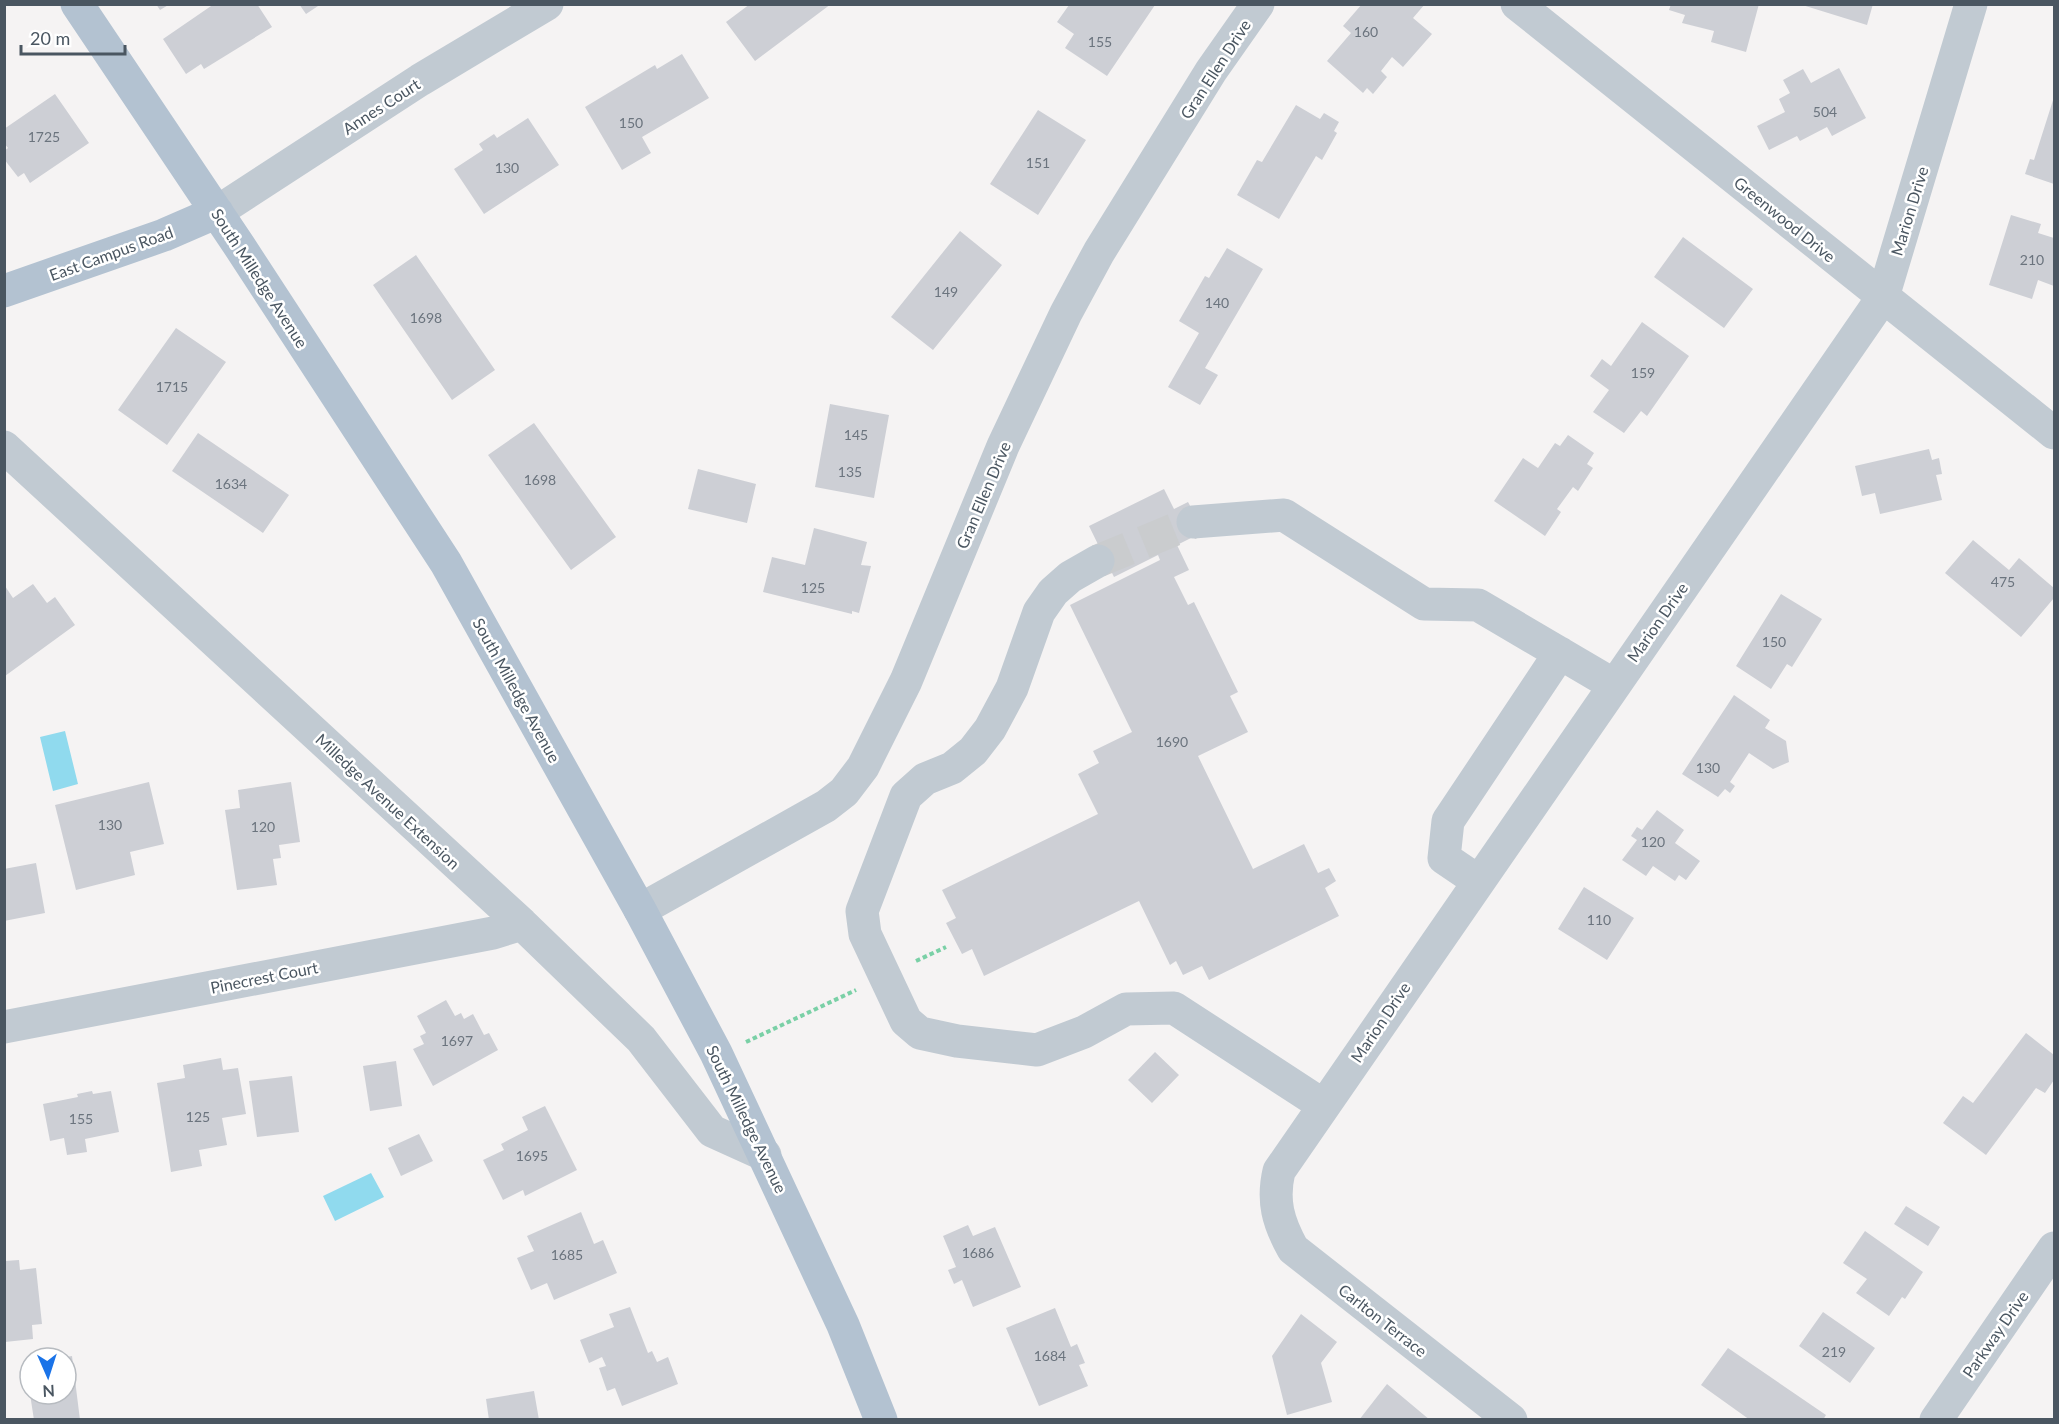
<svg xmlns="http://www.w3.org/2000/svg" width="2059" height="1424" font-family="Lato,sans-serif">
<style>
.water{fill:#90daee}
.building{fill:#cdcfd5}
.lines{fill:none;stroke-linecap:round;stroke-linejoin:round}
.minor-tunnel{stroke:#caccce;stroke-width:33;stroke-dasharray:33 16;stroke-linecap:butt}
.path{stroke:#7ad0a6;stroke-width:4;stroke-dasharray:4.5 3;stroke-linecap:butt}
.minor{stroke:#c1cad2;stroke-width:33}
.major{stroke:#b3c2d1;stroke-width:33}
.labels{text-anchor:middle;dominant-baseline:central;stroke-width:5;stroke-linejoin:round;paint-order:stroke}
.number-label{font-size:14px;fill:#6b747e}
.street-label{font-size:16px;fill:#4a5661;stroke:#fff}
</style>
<rect width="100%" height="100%" fill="#f5f3f3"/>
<path class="water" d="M65 731 78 784 53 791 40 737Z
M371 1173 384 1197 335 1221 323 1196Z"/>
<path class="building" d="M156 4H170L160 10Z
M214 4H257L272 27 204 69 201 64 186 74 163 39Z
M299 4H321L306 14Z
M750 4H831L755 61 726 22Z
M1362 4H1425L1413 18 1432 34 1403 67 1392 57 1381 71 1387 77 1373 94 1367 88 1363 93 1327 61 1351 33 1343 26Z
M1671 4H1759L1746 52 1711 42 1714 31 1682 23 1685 15 1669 10Z
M1799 4H1873L1867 25Z
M1069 5H1155L1107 76 1065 48 1074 34 1057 22Z
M682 54 709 98 642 137 651 153 622 170 585 107 655 65 657 69Z
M1839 68 1866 118 1832 136 1827 127 1800 141 1797 136 1769 150 1757 126 1785 112 1779 99 1790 93 1783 80 1803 69 1811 83Z
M55 94 89 143 30 183 24 173 18 177 4 159V151L8 148 4 143V129Z
M2054 97V184L2025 174 2030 159 2034 160Z
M1296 105 1320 119 1324 113 1339 122 1334 131 1337 133 1322 160 1316 156 1279 219 1237 195 1257 160 1262 162Z
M1038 110 1086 140 1038 215 990 184Z
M528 118 559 165 484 214 454 169 483 150 479 144 494 134 497 138Z
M2011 215 2041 224 2038 233 2054 238V286L2038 280 2032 299 1989 285Z
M960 231 1002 265 933 350 891 317Z
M1683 237 1753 289 1724 328 1654 277Z
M1227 248 1263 269 1205 368 1218 375 1200 405 1168 387 1199 333 1179 321 1205 276 1209 278Z
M416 255 495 370 452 400 373 285Z
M1642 322 1689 356 1647 416 1641 411 1624 433 1593 412 1609 390 1590 376 1602 359 1611 366Z
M176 328 226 362 167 445 118 410Z
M830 404 889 415 874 498 815 487Z
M534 423 616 537 571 570 488 455Z
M198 433 289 495 263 533 172 471Z
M1568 435 1594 453 1587 464 1593 468 1578 491 1573 487 1557 509 1561 512 1545 536 1494 501 1523 458 1538 468 1555 443 1560 446Z
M1929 449 1932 460 1939 458 1942 474 1936 475 1942 500 1880 514 1875 493 1862 496 1855 466Z
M698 469 756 484 747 523 688 509Z
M1164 489 1174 509 1188 502 1194 513 1182 519 1191 538 1177 545 1189 570 1174 577 1188 605 1194 602 1238 692 1230 696 1248 732 1198 756 1253 869 1304 844 1318 873 1329 868 1336 881 1325 888 1339 916 1209 980 1202 966 1183 975 1176 961 1170 965 1139 901 984 976 972 949 962 954 946 923 956 918 942 890 1098 814 1078 774 1099 763 1093 751 1132 732 1070 605 1160 560 1158 555 1114 577 1089 526Z
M814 528 867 542 861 565 871 566 859 613 852 611V614L763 592 772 557 805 565Z
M1973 540 2009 570 2019 558 2054 588V598L2021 637 1945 573Z
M33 584 47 603 55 597 75 625 5 676V586L13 598Z
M1781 594 1822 619 1792 667 1787 664 1771 689 1736 666Z
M1734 695 1770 720 1765 728 1786 741 1789 762 1773 769 1749 753 1730 782 1735 786 1730 793 1725 789 1718 797 1682 774Z
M149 782 164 844 130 852 135 875 76 890 55 805Z
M291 782 300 842 279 845 281 858 273 859 277 885 237 890 225 810 240 808 238 790Z
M1657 810 1684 830 1675 843 1700 861 1686 880 1679 875 1675 881 1653 866 1646 876 1622 860 1637 840 1631 836 1637 827 1642 830Z
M36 863 45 913 4 921V869Z
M1584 887 1634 918 1607 960 1558 929Z
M446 1000 455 1016 461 1013 464 1019 473 1014 484 1035 489 1033 498 1050 433 1086 413 1049 424 1044 420 1036 426 1033 417 1016Z
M2026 1033 2054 1055V1080L2045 1093 2036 1088 1986 1155 1943 1123 1963 1096 1973 1103Z
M1155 1052 1179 1075 1152 1103 1128 1080Z
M221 1058 223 1070 238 1068 246 1114 222 1118 227 1145 199 1150 202 1166 171 1172 157 1083 185 1078 183 1065Z
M396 1061 402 1106 370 1111 363 1066Z
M292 1076 299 1132 257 1137 249 1081Z
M92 1091 93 1094 111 1091 119 1132 85 1139 87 1152 67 1155 64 1138 50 1141 43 1104 78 1097 77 1094Z
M545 1106 577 1170 525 1196 523 1190 503 1200 483 1160 504 1150 501 1144 528 1130 522 1117Z
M419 1134 433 1161 401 1176 388 1148Z
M1906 1206 1940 1227 1928 1246 1894 1224Z
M581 1212 594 1244 603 1240 617 1273 554 1300 547 1283 531 1290 517 1258 534 1251 527 1236Z
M968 1225 973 1236 995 1227 1021 1287 973 1307 962 1280 954 1284 948 1270 956 1267 943 1236Z
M1865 1231 1923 1272 1905 1299 1902 1297 1889 1316 1856 1293 1867 1279 1843 1263Z
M19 1260 20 1270 36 1268 42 1324 32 1325 33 1339 5 1342V1261Z
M630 1307 648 1353 652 1351 657 1362 668 1357 678 1384 622 1406 615 1388 607 1391 599 1368 606 1366 602 1357 589 1363 580 1340 614 1327 609 1314Z
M1055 1308 1071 1347 1077 1344 1085 1363 1079 1365 1088 1386 1039 1406 1006 1328Z
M1823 1312 1875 1348 1850 1383 1799 1346Z
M1301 1314 1337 1342 1321 1363 1332 1402 1287 1415 1272 1356Z
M1728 1348 1826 1415 1823 1420H1750L1701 1385Z
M72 1356 80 1420H34L30 1394H66V1357Z
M26 1362H30V1382H29Z
M1387 1384 1430 1420H1359Z
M534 1391 539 1420H489L486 1399Z"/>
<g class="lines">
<path class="minor-tunnel" d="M1098 561 1193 522"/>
<path class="path" d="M916 961 946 947
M746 1042 856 990"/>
<path class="minor" d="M1517 4 2054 433
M217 212 420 80 547 4
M4 447 522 924 641 1039 712 1131 765 1155
M1193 522 1284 515 1424 604 1478 605 1614 685
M1098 561 1070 577 1053 592 1039 612 1012 688 990 729 973 751 952 768 925 779 906 796 862 911 865 934 906 1021 920 1033 957 1041 1037 1050 1084 1032 1126 1009 1174 1008 1323 1105
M1478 881 1444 858 1448 821 1560 653
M640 910 826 806 844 792 863 767 906 681 1003 446 1066 313 1099 252 1211 71 1258 4
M4 1027 493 933 522 924
M1511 1420 1293 1249C1278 1222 1272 1201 1279 1171L1883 297 1971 4
M1936 1420 2054 1248"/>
<path class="major" d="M77 4 240 247 446 563 640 910 716 1053 843 1325 881 1420
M4 291 164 235 217 212"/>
</g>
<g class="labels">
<g class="number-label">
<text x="1366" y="31">160</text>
<text x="1100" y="41">155</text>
<text x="1825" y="111">504</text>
<text x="631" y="122">150</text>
<text x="44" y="136">1725</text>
<text x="1038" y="162">151</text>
<text x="507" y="167">130</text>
<text x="2032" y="259">210</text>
<text x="946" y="291">149</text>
<text x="1217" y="302">140</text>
<text x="426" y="317">1698</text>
<text x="1643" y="372">159</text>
<text x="172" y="386">1715</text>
<text x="856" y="434">145</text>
<text x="850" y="471">135</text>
<text x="540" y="479">1698</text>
<text x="231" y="483">1634</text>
<text x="2003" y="581">475</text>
<text x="813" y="587">125</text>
<text x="1774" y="641">150</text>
<text x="1172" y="741">1690</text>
<text x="1708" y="767">130</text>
<text x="110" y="824">130</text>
<text x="263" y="826">120</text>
<text x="1653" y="841">120</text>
<text x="1599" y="919">110</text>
<text x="457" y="1040">1697</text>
<text x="198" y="1116">125</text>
<text x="81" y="1118">155</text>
<text x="532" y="1155">1695</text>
<text x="978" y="1252">1686</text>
<text x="567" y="1254">1685</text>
<text x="1834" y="1351">219</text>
<text x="1050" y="1355">1684</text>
</g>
<g class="street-label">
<text transform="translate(1215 69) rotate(-57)">Gran Ellen Drive</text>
<text transform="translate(381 106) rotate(-33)">Annes Court</text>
<text transform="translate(1909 211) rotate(-73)">Marion Drive</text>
<text transform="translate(1785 219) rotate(39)">Greenwood Drive</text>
<text transform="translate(111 253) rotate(-20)">East Campus Road</text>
<text transform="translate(260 278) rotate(57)">South Milledge Avenue</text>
<text transform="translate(983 495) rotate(-67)">Gran Ellen Drive</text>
<text transform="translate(1657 622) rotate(-55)">Marion Drive</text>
<text transform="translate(517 690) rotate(61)">South Milledge Avenue</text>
<text transform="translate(388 801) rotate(43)">Milledge Avenue Extension</text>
<text transform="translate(264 977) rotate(-11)">Pinecrest Court</text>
<text transform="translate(1380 1022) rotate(-56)">Marion Drive</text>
<text transform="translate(747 1119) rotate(64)">South Milledge Avenue</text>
<text transform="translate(1383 1320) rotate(38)">Carlton Terrace</text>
<text transform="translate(1995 1334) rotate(-55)">Parkway Drive</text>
</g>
</g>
<rect width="2059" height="1424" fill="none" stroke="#4a5661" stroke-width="12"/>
<g transform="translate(48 1376) rotate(177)"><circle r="28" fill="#ffffff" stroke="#b7bbc0" stroke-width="1.5"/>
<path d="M0-4.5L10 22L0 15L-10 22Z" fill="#1a73e8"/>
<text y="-9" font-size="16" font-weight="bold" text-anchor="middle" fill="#4a5661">N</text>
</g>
<path d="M21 45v9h104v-9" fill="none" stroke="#4a5661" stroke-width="3"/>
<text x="30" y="45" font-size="18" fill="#4a5661" stroke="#ffffff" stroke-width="4.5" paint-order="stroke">20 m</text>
</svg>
